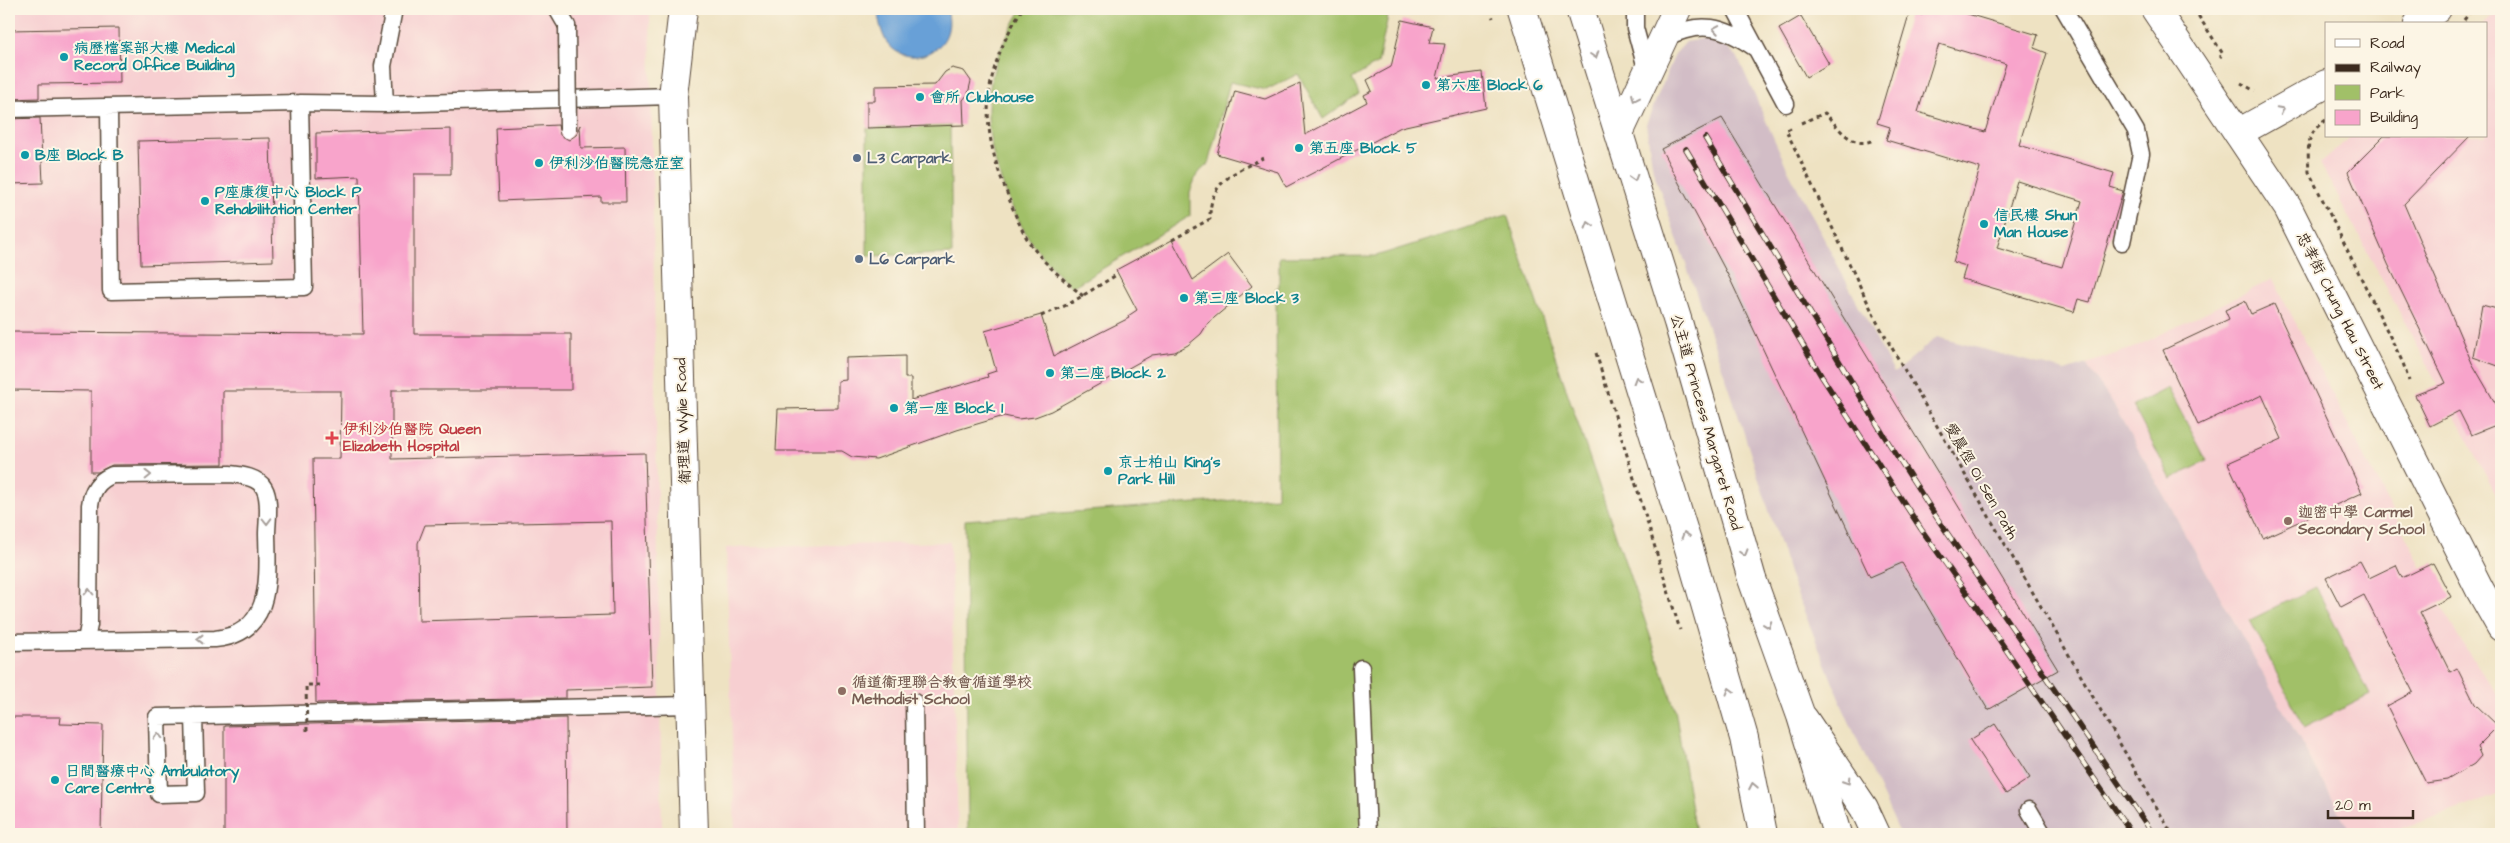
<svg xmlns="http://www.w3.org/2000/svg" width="2510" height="843" font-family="'Architects Daughter','LXGW WenKai TC',sans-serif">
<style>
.built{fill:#f7cfd1}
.industrial{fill:#d2bdc6}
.green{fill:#a1c068;stroke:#6e7543}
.water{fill:#68a0d7;stroke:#52657a}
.building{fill:#f8a4cb;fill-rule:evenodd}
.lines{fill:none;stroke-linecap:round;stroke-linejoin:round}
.lane-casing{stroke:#564637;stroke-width:19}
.street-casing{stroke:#564637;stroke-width:30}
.secondary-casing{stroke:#564637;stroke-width:30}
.primary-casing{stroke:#564637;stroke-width:30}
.highway-casing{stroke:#564637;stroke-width:30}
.path{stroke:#564637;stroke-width:3;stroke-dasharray:4 4;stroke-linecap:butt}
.lane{stroke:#fff;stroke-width:16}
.street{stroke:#fff;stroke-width:28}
.secondary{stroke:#fff;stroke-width:28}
.primary{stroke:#fff;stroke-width:28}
.highway{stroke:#fff;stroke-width:28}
.rail-casing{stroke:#3b2a1e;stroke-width:5.5}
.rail{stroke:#fcf5e5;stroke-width:4;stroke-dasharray:11;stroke-linecap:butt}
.lane-bridge-casing{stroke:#564637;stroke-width:19;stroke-linecap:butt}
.path-bridge{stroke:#564637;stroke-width:3;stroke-dasharray:4 4;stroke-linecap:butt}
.lane-bridge{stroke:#fff;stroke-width:16}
.oneway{stroke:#a79f9a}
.culture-dot{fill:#0f9aa8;stroke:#fcf5e5;stroke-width:2}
.service-dot{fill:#5c6f8a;stroke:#fcf5e5;stroke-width:2}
.health-dot{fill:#e0444e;stroke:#fcf5e5;stroke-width:2}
.education-dot{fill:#8d6e63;stroke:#fcf5e5;stroke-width:2}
.labels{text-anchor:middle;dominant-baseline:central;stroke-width:4;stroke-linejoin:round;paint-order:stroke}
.culture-label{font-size:15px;font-weight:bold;fill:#0d838f;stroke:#fcf5e5;text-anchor:start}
.service-label{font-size:15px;font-weight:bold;fill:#4e5e75;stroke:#fcf5e5;text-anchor:start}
.street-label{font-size:15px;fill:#3b2a1e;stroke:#fcf5e5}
.health-label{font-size:15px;font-weight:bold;fill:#be3a42;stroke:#fcf5e5;text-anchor:start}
.education-label{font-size:15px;font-weight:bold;fill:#785e54;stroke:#fcf5e5;text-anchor:start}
</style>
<rect width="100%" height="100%" fill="#fcf5e5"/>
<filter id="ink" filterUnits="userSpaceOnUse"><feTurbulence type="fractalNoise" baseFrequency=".02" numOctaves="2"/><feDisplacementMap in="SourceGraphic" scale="10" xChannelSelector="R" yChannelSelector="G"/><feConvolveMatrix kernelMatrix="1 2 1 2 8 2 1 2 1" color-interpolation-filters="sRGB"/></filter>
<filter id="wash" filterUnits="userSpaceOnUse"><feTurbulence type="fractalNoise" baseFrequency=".0096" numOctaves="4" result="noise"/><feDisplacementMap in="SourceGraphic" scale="20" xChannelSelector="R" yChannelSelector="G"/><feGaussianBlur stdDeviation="1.12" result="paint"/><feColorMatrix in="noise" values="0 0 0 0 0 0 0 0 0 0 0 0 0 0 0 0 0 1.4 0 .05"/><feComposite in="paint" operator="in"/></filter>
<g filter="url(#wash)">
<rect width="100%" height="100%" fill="#eee2c2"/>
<path class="built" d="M9 9H650L662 834H9Z
M2500 9H2501V503L2320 163 2352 136H2486V24H2482Z
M2273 279 2458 637 2501 699V794L2386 834H2352L2113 404 2086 364 2133 348Z
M950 542 958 834H735L726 548Z"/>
<path class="industrial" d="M1705 38 1720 42 1738 58 1787 168 1894 373 1937 337 2065 371 2086 364 2113 404 2352 834H1900L1843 708 1791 579 1731 393 1653 170 1646 124 1675 54 1686 42Z"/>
<path class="green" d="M1022 9H1404L1388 16 1378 63 1352 79 1359 94 1323 119 1298 74 1266 90 1230 82 1208 164 1197 174 1190 192V216L1072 287C1037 255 1023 234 1005 190 978 122 983 71 1022 9Z
M2236 9H2300L2272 14Z
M950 125 952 254 867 256V128Z
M1507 215 1675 709 1695 834H968L965 520 1277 497 1276 288 1279 287V257L1376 256Z
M2168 388 2207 461 2171 479 2133 406Z
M2316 587 2370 695 2304 728 2250 620Z"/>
<path class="water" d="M877 9H947C960 55 902 72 885 39 880 29 879 19 877 9Z"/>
<g id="blocks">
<path class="building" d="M1924 9H1951L2038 35 2034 48 2047 53 2019 145 2114 173 2110 187 2123 191 2090 302 2078 299 2074 312 1962 279 1966 266 1953 262 1980 168 1886 140 1890 127 1877 123 1910 11 1922 15ZM1939 44 2006 64 1985 132 1918 112ZM2017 181 2082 201 2062 267 1997 248Z
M1801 16 1829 64 1806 77 1779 29Z
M1402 20 1433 27 1429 43 1445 44 1437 78 1482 72 1486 108 1401 127 1286 187 1278 172 1217 154 1235 91 1265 99 1300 83 1305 135 1367 102 1364 95 1372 91 1367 80 1391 67Z
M119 28 120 83 39 84V98L9 99V30Z
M952 68 964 71 971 81 968 94 963 100 964 125 867 128V101H875V86L935 85 945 72Z
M40 118 43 183 9 184V119Z
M1722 118 2058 670 1988 710 1902 563 1870 577 1730 279 1661 149Z
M558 125 560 135 569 140 576 135 580 125 581 148 625 147 626 202H601V197L499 201 496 128Z
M451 129V174H414V334H571V390H392V459L645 453 652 687 566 690V698L316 703 313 459H340L341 391H223V464L112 465 98 472H91V391L9 390V332L363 334 359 176 316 178V133ZM611 521 613 615 419 621 418 543 425 525Z
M2384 136H2470L2404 204 2472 363 2501 413V423L2471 435 2459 411 2430 426 2415 395 2446 383 2388 264 2348 172Z
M270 138 273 261 141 265 138 141Z
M1172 240 1193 280 1228 254 1252 286 1208 323 1201 334 1188 345 1175 352 1152 355 1051 411 1035 417 1018 419 1004 416 957 430 876 459 852 457 842 451H776L778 409 838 408V381L846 380V358L905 356V378H911V400L988 377 987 374 996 371 985 331 1041 315 1054 356 1129 318 1128 316 1137 310 1116 270Z
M2245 301 2251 314 2274 304 2362 493 2263 538 2228 463 2282 439 2262 395 2198 425 2163 350 2229 319 2225 310Z
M2482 305 2501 310V367L2473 357Z
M2360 561 2369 578 2396 565 2402 578 2433 563 2451 597 2420 612 2450 672 2457 668 2475 704 2498 726 2477 747 2481 756 2474 764 2447 780 2426 783 2387 706 2413 692 2364 595 2341 607 2326 578Z
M9 717H61L60 724 103 725 101 834H9Z
M566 718 567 834H224V726Z
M1995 724 2030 778 2006 794 1970 740Z"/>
</g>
</g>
<g filter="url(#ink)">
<use href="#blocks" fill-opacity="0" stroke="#564637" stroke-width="1"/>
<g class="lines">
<g class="lane-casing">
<path id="lane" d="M557 9 567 26
M1635 9V28L1647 72
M1735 9 1786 104
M2064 9 2136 131 2141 154 2122 242
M1665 38C1700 20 1724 26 1755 48
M385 104 383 66 394 9
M109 107 111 291 304 287 300 103
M9 109 300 103 385 104 673 96
M9 642 215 639C273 634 268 578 267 534 267 521 271 500 264 488 258 477 241 475 230 474L112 475C98 481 92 490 90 505L89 625 86 640
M1361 668 1368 834
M914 702 916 834
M194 716 196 793 159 794 157 717 691 705
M2029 810 2043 834"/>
</g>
<g class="street-casing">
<path id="street" d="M2418 24 2437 9
M1620 131 1677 9
M2238 133 2326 84"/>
</g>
<g class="secondary-casing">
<path id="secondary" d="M683 9 673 96 694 834
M2155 9 2288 208 2480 590 2501 627"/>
</g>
<g class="primary-casing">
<path id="primary" d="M1804 719 1864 808 1876 834"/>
</g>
<g class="highway-casing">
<path id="highway" d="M1522 9 1688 545 1744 738 1763 834
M1580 9 1678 322 1752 579 1801 716 1837 834"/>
</g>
<path class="path" d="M1022 9C982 74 978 123 1007 193 1013 210 1020 227 1029 242 1043 263 1064 280 1083 296
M1490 9 1493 18
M2194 9 2223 54 2220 57
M2464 20 2472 9
M2241 83 2255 91
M2326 120C2305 134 2308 148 2309 172L2403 363 2409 381
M1801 123 1825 113C1838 127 1852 150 1873 140
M1791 128 1786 130 1877 322 2172 834
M1172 240 1210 219C1209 181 1234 173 1263 158
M1041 316 1069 304 1118 274
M1596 353 1680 630"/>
<use href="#lane" class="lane"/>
<use href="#street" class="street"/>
<use href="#secondary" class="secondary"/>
<use href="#primary" class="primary"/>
<use href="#highway" class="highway"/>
<g class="rail-casing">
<path id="rail" d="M1705 138 1883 434 1937 518 2153 834
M1686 149 1822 377 1921 529 1985 619 2132 834"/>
</g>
<use href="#rail" class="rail"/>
<g class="lane-bridge-casing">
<path id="lane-bridge" d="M567 26 568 130"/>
</g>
<path class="path-bridge" d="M307 731 306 685H321"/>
<use href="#lane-bridge" class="lane-bridge"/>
</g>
<defs><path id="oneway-chevron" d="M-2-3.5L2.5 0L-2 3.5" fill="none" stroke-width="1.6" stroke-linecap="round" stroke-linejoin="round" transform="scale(1.25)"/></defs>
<g class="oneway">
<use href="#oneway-chevron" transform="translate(1716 29) rotate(-170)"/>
<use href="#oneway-chevron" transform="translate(1595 55) rotate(72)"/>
<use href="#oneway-chevron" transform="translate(1635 98) rotate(115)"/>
<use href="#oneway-chevron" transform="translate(2281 110) rotate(-28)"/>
<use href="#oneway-chevron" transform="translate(1634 178) rotate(73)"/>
<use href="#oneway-chevron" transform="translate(1589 225) rotate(-107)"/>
<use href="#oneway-chevron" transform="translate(1637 380) rotate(-107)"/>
<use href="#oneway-chevron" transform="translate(148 475) rotate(-1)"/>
<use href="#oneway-chevron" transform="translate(267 521) rotate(89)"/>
<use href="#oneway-chevron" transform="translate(1685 535) rotate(-107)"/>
<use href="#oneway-chevron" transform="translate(1744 553) rotate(74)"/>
<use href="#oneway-chevron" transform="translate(89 592) rotate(-90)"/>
<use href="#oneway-chevron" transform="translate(1768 625) rotate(70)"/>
<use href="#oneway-chevron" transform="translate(200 639) rotate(180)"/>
<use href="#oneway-chevron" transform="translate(1730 691) rotate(-106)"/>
<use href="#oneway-chevron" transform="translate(158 736) rotate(-91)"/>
<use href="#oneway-chevron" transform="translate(1847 781) rotate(57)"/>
<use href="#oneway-chevron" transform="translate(1753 786) rotate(-101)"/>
</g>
</g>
<g class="culture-dot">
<circle cx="64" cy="57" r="5"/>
<circle cx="1426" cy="85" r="5"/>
<circle cx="920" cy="97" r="5"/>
<circle cx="1299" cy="148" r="5"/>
<circle cx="25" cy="155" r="5"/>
<circle cx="539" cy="163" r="5"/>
<circle cx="205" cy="201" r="5"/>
<circle cx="1984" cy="224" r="5"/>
<circle cx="1184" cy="298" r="5"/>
<circle cx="1050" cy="373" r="5"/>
<circle cx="894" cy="408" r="5"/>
<circle cx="1108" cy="471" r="5"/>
<circle cx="55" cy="780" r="5"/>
</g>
<g class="service-dot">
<circle cx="857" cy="158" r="5"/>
<circle cx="859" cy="259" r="5"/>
</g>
<path class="health-dot" d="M329.5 430.5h5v5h5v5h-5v5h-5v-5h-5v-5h5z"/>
<g class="education-dot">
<circle cx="2288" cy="521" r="5"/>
<circle cx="842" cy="691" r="5"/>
</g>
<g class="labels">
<g class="culture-label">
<text x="74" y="48">病歷檔案部大樓 Medical<tspan x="74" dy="17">Record Office Building</tspan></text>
<text x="1436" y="85">第六座 Block 6</text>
<text x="930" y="97">會所 Clubhouse</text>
<text x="1309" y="148">第五座 Block 5</text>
<text x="35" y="155">B座 Block B</text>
<text x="549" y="163">伊利沙伯醫院急症室</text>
<text x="215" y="192">P座康復中心 Block P<tspan x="215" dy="17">Rehabilitation Center</tspan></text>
<text x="1994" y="215">信民樓 Shun<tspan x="1994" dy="17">Man House</tspan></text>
<text x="1194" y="298">第三座 Block 3</text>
<text x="1060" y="373">第二座 Block 2</text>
<text x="904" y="408">第一座 Block 1</text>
<text x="1118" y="462">京士柏山 King's<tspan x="1118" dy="17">Park Hill</tspan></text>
<text x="65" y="771">日間醫療中心 Ambulatory<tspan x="65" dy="17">Care Centre</tspan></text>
</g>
<g class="service-label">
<text x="867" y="158">L3 Carpark</text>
<text x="869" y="259">L6 Carpark</text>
</g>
<g class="street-label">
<text transform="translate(2340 311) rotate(63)">忠孝街 Chung Hau Street</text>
<text transform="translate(683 421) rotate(-92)">衛理道 Wylie Road</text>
<text transform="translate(1706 422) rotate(74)">公主道 Princess Margaret Road</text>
<text transform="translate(1981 481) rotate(60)">愛晨徑 Oi Sen Path</text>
</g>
<g class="health-label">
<text x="343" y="429">伊利沙伯醫院 Queen<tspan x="343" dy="17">Elizabeth Hospital</tspan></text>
</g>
<g class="education-label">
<text x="2298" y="512">迦密中學 Carmel<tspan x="2298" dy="17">Secondary School</tspan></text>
<text x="852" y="682">循道衞理聯合教會循道學校<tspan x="852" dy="17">Methodist School</tspan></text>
</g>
</g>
<rect width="2510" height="843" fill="none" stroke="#fcf5e5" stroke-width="30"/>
<rect x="2325" y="22" width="162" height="115" fill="#fcf5e5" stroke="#afa495"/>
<rect x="2335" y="39" width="25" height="8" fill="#ffffff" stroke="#afa495"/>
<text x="2370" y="48" font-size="15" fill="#3b2a1e">Road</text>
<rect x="2335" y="64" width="25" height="8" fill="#3b2a1e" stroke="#afa495"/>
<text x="2370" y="72" font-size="15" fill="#3b2a1e">Railway</text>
<rect x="2335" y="85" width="25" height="15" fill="#a1c068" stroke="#afa495"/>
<text x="2370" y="98" font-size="15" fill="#3b2a1e">Park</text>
<rect x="2335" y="110" width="25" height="15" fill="#f8a4cb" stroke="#afa495"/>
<text x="2370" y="122" font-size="15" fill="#3b2a1e">Building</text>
<path d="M2328 810v8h85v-8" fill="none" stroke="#3b2a1e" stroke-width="2.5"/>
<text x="2335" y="810" font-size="15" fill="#3b2a1e" stroke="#fcf5e5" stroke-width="4" paint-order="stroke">20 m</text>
</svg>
